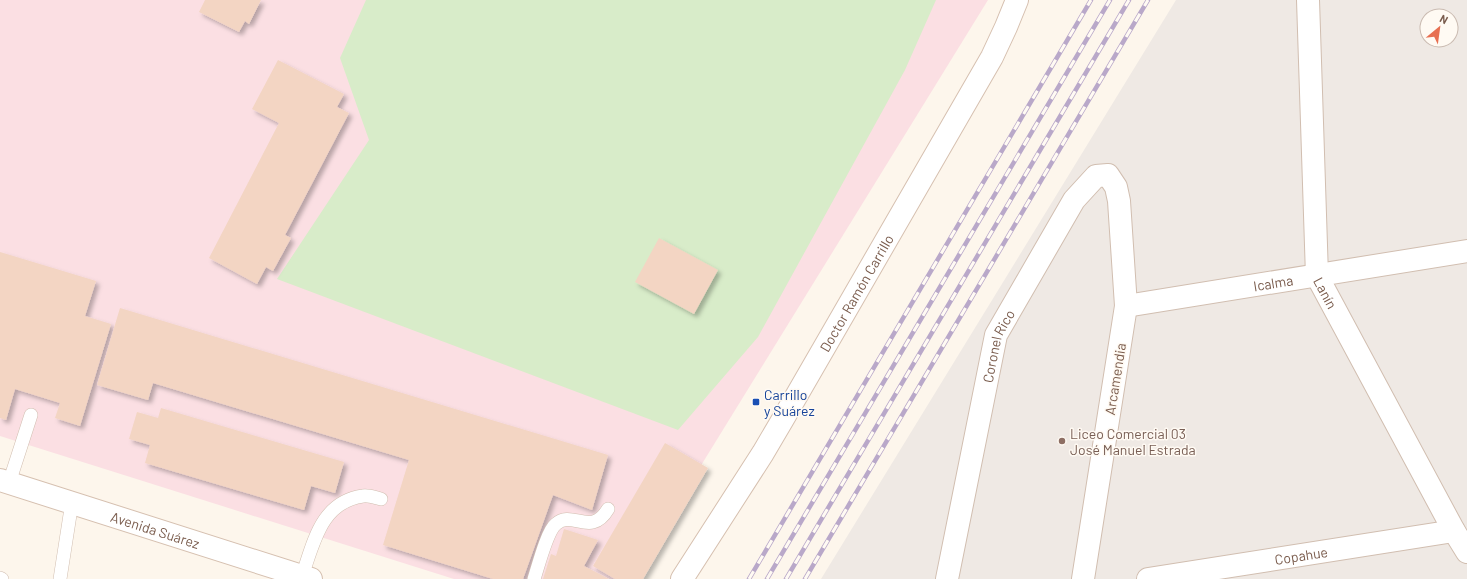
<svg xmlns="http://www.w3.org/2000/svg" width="1467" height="579" font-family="Barlow,sans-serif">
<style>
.industrial{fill:#efe9e4;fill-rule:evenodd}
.medical{fill:#fbdfe3}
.green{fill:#d8ecc9}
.building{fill:#f3d5c3;filter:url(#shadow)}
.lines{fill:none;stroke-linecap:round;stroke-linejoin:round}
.service-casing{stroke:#d1beb0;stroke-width:14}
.minor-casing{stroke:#d1beb0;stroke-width:24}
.secondary-casing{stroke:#d6c0b0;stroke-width:24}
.service{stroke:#fff;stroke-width:13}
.minor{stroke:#fff;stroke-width:22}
.secondary{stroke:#fff;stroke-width:22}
.rail-casing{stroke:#b9a8c9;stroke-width:4.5}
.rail{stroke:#fffaf3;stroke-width:3;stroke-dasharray:9;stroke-linecap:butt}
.transit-dot{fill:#1a4fb4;stroke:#fffaf3;stroke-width:1.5}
.education-dot{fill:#8d6e63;stroke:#fffaf3;stroke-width:1.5}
.labels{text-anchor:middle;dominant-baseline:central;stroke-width:3;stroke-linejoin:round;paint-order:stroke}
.street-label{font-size:14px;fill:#7a5c4d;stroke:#fffaf3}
.transit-label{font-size:14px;fill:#164399;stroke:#fffaf3;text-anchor:start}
.education-label{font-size:14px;fill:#785e54;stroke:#fffaf3;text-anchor:start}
</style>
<defs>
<filter id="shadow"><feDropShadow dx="3.5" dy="3.5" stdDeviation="2" flood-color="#0004"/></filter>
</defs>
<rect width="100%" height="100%" fill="#fdf6ec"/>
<path class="industrial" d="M1176 0H1467V579H821ZM1427 16H1451V40H1427Z"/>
<path class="medical" d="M0 0H988L631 579H454L0 436Z"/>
<path class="green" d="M366 0H936L905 70 758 337 678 430 277 279 369 140 340 58Z"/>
<path class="building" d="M205 0H261L249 24 245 21 239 32 199 12Z
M278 60 344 94 337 107 349 113 285 235 291 238 273 271 266 267 257 284 209 258 279 123 252 109Z
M659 238 718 270 694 314 635 282Z
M0 252 96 281 85 316 111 324 80 426 55 418 60 403 15 389 6 420 0 418Z
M120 308 608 455 592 510 553 495 523 579H493L383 545 409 460 153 383 148 400 97 385Z
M161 408 344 462 335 493 311 486 304 510 145 463 150 445 129 439 137 412 158 418Z
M665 443 708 468 643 579H615L593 566Z
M564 529 598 540 584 566 609 579H543L551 554 556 556Z"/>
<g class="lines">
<g class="service-casing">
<path id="service" d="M9 483 31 415
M302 576C314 542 321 502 363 496 369 495 376 498 381 499
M0 578 2 579
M60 579 72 502
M534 579C538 567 547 531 556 524 572 509 591 538 608 509"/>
</g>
<g class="minor-casing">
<g id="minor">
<path id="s1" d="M1308 0 1317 276 1454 531 1467 552"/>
<path id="s2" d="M1126 306 1467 251"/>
<path id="s3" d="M947 579 996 335 1074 200 1096 176 1108 175 1116 187 1119 201 1126 306 1083 579"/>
<path id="s4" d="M1148 579 1454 531"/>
</g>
</g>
<g class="secondary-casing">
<g id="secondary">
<path id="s5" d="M0 480 311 579"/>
<path id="s6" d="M682 579 763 453 783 419 992 57 1006 27 1017 0"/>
</g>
</g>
<use href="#service" class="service"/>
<use href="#minor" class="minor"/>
<use href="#secondary" class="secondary"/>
<g class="rail-casing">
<path id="rail" d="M749 579 1091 0
M767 579 1110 0
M786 579 1129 0
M805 579 1148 0"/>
</g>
<use href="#rail" class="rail"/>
</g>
<rect class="transit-dot" x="752" y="398" width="8" height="8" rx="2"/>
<circle class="education-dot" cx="1062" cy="441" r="4"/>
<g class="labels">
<g class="street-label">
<text stroke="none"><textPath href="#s2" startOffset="149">Icalma</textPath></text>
<text stroke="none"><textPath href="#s1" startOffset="295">Lanín</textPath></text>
<text stroke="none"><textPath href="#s6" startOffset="335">Doctor Ramón Carrillo</textPath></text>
<text stroke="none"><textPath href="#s3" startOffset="239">Coronel Rico</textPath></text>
<text transform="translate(1115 379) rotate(-81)">Arcamendia</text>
<text stroke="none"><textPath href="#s5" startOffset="163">Avenida Suárez</textPath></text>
<text stroke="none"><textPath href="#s4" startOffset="155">Copahue</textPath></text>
</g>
<g class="transit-label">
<text x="764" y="394">Carrillo<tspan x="764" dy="16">y Suárez</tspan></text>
</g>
<g class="education-label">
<text x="1070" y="433">Liceo Comercial 03<tspan x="1070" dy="16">José Manuel Estrada</tspan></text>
</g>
</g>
<g transform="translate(1439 28) rotate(29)"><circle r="19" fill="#fffaf3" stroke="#cabbb1"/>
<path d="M0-3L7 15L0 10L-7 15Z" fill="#e76f51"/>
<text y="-6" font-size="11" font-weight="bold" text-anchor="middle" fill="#7a5c4d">N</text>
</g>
</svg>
